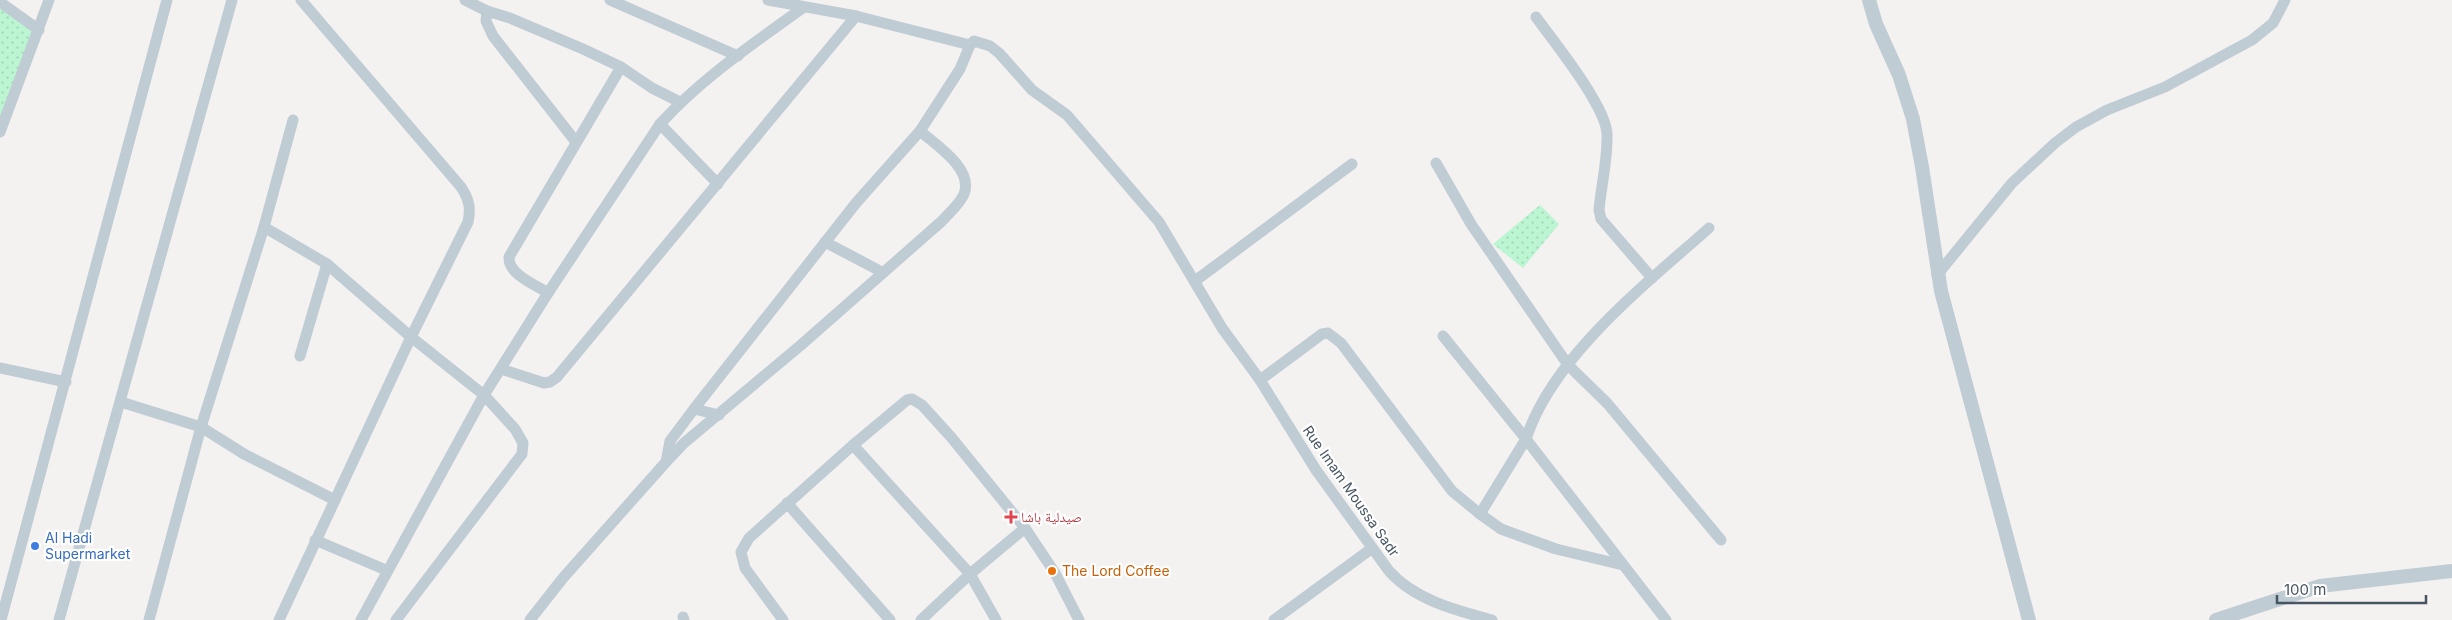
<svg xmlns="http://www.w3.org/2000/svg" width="2452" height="620" font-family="Inter,'Noto Naskh Arabic',sans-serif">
<defs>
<pattern id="grass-dots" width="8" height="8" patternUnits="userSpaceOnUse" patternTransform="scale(1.25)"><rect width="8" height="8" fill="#bbf5d1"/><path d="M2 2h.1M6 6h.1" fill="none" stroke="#a2d4b6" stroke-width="1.8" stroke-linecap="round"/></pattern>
</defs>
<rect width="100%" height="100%" fill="#f4f1f1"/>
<g fill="url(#grass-dots)">
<path d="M0,6L39,30L0,135Z"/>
<path d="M1540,205L1559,224L1523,268L1493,244Z"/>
</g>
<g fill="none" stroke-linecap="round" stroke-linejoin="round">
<g stroke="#c0ccd4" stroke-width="11">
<path d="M465,0L487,11L510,18L583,49L621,67L652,88L680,102"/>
<path d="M610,0L738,56"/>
<path d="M768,0L856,16L970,45"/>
<path d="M0,2L39,30"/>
<path d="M487,11L486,21L493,36L576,142"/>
<path d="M1536,17C1554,42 1606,106 1607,134C1608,159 1601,186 1599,210L1601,219L1652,278"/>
<path d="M660,124L718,184"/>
<path d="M0,132L49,0"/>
<path d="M1436,163L1471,224L1568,365L1607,403L1721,540"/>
<path d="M264,227L327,264L411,337L484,395L515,429L523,443L522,454L396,620"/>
<path d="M825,242L882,272"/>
<path d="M1937,275L2012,183L2055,143L2076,127L2107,110L2165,87L2252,40L2273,23L2285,0"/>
<path d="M1195,281L1352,164"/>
<path d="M548,293C534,284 508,274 509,257L621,67"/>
<path d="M1443,336L1526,439L1480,514"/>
<path d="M300,356L327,264"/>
<path d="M0,368L66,382"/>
<path d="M501,369L544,383L550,382L557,377L856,16"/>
<path d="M1260,380L1322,334L1328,333L1341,343L1452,491L1480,514L1501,529L1556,549L1623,565"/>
<path d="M121,402L201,427L244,454L335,500"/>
<path d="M694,409L719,415"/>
<path d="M853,445L970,574L996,620"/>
<path d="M666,462L684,443L801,345L942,221C949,213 960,204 964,194C974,169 936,145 920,131"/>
<path d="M787,503L890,620"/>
<path d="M315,540L386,570"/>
<path d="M683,617L684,620"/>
<path d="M1,620L167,0"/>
<path d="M59,620L232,0"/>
<path d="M149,620L201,427L264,227L293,120"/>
<path d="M279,620L411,337L468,222C471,208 469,199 461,187L301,0"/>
<path d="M361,620L484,395L548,293L660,124C702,78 754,43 804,7"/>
<path d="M530,620L563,578L666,462L670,441L694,409L856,203L920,131L960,69L970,45L974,41L990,46L999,53L1032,90L1067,115L1159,222L1222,328L1260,380L1316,470L1389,571C1415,600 1455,610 1492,620"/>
<path d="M783,620L745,568L741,552L749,538L853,445L907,400L912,399L922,405L951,437L1025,528L1055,573L1079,620"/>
<path d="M921,620L970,574L1025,528"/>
<path d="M1274,620L1371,549"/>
<path d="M1666,620L1526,439C1552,357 1646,284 1709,228"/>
</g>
<g stroke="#c0ccd4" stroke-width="14">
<path d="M1869,0L1876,24L1899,75L1913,119L1922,167L1941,291L2029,620"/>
<path d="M2216,620L2320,586L2452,571"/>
</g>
</g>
<path fill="#e0444e" stroke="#fff" stroke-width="2" d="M1008.5 509.5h5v5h5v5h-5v5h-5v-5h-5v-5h5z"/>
<circle fill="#3f7fe0" stroke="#fff" stroke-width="2" cx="35" cy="546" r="5"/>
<circle fill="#e8710a" stroke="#fff" stroke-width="2" cx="1052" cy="571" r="5"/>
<g text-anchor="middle" stroke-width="4.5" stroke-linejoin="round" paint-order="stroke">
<g font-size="14" fill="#465561" stroke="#fff">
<text transform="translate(1351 491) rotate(55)" y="5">Rue Imam Moussa Sadr</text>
</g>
<g font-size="14" fill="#be3a42" stroke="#fff" text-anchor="start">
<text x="1021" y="522">صيدلية باشا</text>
</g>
<g font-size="14" fill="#366cbe" stroke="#fff" text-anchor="start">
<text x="45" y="543">Al Hadi<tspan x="45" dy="16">Supermarket</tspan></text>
</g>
<g font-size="14" fill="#c56008" stroke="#fff" text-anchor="start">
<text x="1062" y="576">The Lord Coffee</text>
</g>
</g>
<path d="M2277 595v8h149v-8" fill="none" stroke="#465561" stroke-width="2.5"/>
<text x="2284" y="595" font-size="15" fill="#465561" stroke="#ffffff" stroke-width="4" paint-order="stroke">100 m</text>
</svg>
